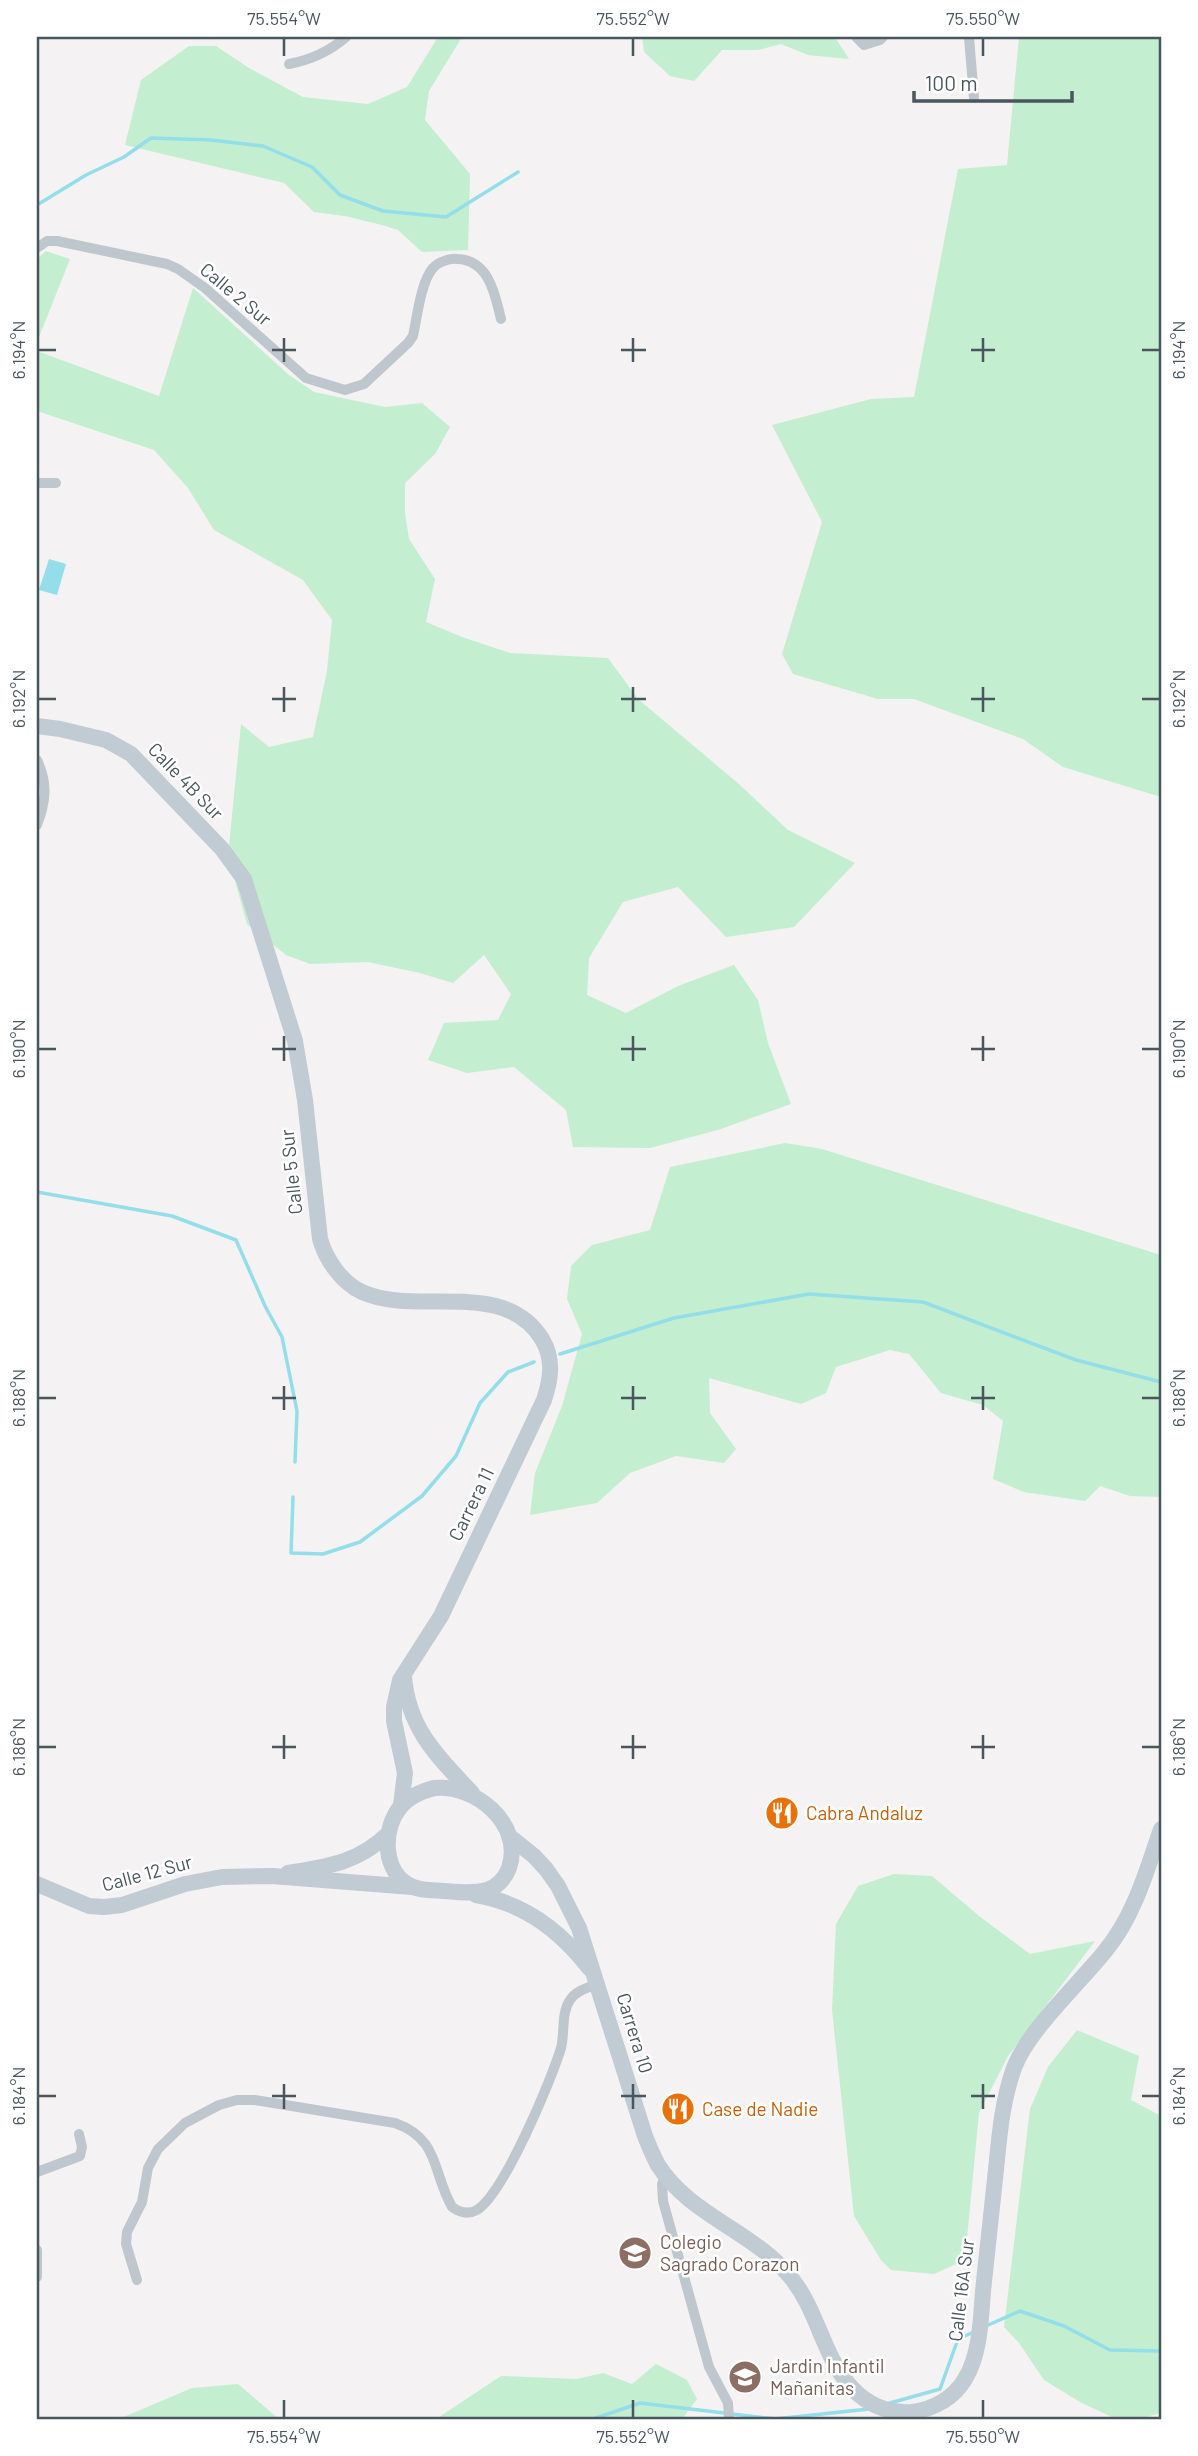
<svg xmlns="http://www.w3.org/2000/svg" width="1198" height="2456" font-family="Barlow,sans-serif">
<rect width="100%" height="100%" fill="#f4f2f2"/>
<g fill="#c3eed0">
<path d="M438,37H462L429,91L425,120L470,174L468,250L422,252L398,230L382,225L345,216L314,212L284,183L125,145L141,80L189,46H216L249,68L303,97L368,104L407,87Z"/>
<path d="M642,37H835L849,59L808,55L781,44L758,50H722L694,81L670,76L644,52Z"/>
<path d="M1019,37H1161V797L1063,767L1023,739L914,699H878L793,674L782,654L822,522L772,425L871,399L914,397L958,169L1007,165Z"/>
<path d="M46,251L70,259L37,342V259Z"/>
<path d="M193,288L289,375L314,392L385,407L422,403L450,427L435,454L405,483V513L409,539L435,579L426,622L462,637L510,653L608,658L638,699L740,785L788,830L855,863L794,927L726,937L678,887L623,902L589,958L587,995L626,1013L678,986L734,965L758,1000L768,1043L791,1104L718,1130L650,1148L573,1147L566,1110L514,1067L467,1073L428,1060L444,1023L498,1020L511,994L484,955L453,983L420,973L368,962L310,964L286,955L247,924L228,856L241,724L269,747L313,737L327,671L332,620L303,580L214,530L188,488L154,450L37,411V351L159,396Z"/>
<path d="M785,1143L822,1149L1161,1255V1497L1130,1496L1100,1486L1085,1501L1024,1492L993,1479L1003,1421L983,1405L941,1393L909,1354L890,1350L836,1367L826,1393L801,1404L709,1378L710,1413L736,1449L724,1463L676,1456L630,1473L597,1503L530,1515L535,1473L562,1406L582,1334L567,1299L571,1266L592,1245L650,1230L670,1167Z"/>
<path d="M894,1874L932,1876L979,1916L1030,1954L1095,1941L1008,2056L979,2113L967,2238L956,2264L934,2274L891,2270L881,2260L854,2216L832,2010L836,1924L858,1886Z"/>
<path d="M1077,2030L1139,2056L1131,2100L1161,2116V2413L1138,2419H1116L1080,2402L1044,2380L1019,2343L1004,2327L1030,2109L1048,2067Z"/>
<path d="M656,2364L687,2380L697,2399L682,2419H436L501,2376L577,2379L603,2373L632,2384Z"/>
<path d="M238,2384L279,2419H119L192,2388Z"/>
</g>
<path fill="#93dee9" d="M49,559L66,564L57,595L39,590Z"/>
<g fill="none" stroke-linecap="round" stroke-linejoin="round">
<g stroke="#93dee9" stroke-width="3.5">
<path d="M37,205L86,175L124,157L151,138L211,140L263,146L312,167L340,195L383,211L446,217L518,172"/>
<path d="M37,1192L172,1216L236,1240L265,1306L282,1337L297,1411L295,1462"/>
<path d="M560,1354L674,1318L809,1294L923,1302L1076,1360L1161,1382"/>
<path d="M293,1497L291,1553L323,1554L360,1542L422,1496L456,1456L480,1403L508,1372L534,1362"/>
<path d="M986,2326L1020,2311L1064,2326L1110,2350L1161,2351"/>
<path d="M890,2403L940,2389L958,2339L976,2331"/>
<path d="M593,2419L640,2403L775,2419L869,2409"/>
</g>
<g stroke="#bec7cd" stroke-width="10">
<path d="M856,37L864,45L880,40L883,37"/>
<path d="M969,37L974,98"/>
<path d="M289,64C310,60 330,51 346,37"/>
<path d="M37,248L47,241H57L167,264L178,269L205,288L306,378L345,390L364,384L408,343L413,336C417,318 421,281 433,268C438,262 450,258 457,259C489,260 495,294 501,319"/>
<path d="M37,483H56"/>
<path d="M37,760C48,783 46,802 37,825"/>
<path d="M37,2172L80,2156L82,2147L79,2134"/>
<path d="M666,2175L662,2184L663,2201L709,2367L728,2403L729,2419"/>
<path d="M37,2250V2277"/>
<path d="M137,2280L126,2244L127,2232L142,2202L148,2168L158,2149L185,2123L219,2105L237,2100H255L395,2123C440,2139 432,2172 452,2207C459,2212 468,2215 477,2210C504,2193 551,2081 561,2048C565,2033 561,2013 570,2000C576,1991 587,1988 597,1984"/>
</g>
<g stroke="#c0cbd4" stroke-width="16">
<path d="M37,726L60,729L106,740L131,754L222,849L244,879L295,1041L305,1100L320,1239C326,1260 342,1283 362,1292C417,1317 504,1277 542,1339C554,1359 551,1379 544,1400L441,1616L400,1680L394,1707V1721L405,1773L401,1805"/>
<path d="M404,1676C408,1729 438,1757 472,1793"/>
<path d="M434,1788C475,1784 524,1824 509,1868C505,1879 498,1886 487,1890C473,1894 459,1892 445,1891C435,1890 423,1891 413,1887C382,1874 381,1828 402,1805C410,1796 423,1791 434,1788Z"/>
<path d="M509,1836L534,1856L546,1869L558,1886L579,1928L645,2136C649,2146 653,2156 658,2165C690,2216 756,2232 792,2279C820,2314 824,2364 858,2394C873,2407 893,2414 912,2412C934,2409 954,2398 965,2379C980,2355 981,2319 983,2291C987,2253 991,2216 995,2179C999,2142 1001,2104 1014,2068C1028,2030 1080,1983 1106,1950C1134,1916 1147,1870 1161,1829"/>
<path d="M288,1873C329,1866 357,1863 388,1834"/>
<path d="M37,1884L89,1906L104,1907L122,1905L185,1884L222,1877L272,1876L412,1887"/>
<path d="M476,1895C524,1903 560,1930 589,1968"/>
</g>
</g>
<path fill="none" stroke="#4a565e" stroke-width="2.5" d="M284,38V56M633,38V56M983,38V56M284,338V362M633,338V362M983,338V362M38,350H56M272,350H296M621,350H646M971,350H995M1142,350H1160M284,687V712M633,687V712M983,687V712M38,699H56M272,699H296M621,699H646M971,699H995M1142,699H1160M284,1036V1061M633,1036V1061M983,1036V1061M38,1049H56M272,1049H296M621,1049H646M971,1049H995M1142,1049H1160M284,1386V1410M633,1386V1410M983,1386V1410M38,1398H56M272,1398H296M621,1398H646M971,1398H995M1142,1398H1160M284,1735V1759M633,1735V1759M983,1735V1759M38,1747H56M272,1747H296M621,1747H646M971,1747H995M1142,1747H1160M284,2084V2109M633,2084V2109M983,2084V2109M38,2096H56M272,2096H296M621,2096H646M971,2096H995M1142,2096H1160M284,2400V2418M633,2400V2418M983,2400V2418"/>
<defs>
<symbol id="restaurant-disc" viewBox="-11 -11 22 22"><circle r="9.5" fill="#e8710a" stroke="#fff"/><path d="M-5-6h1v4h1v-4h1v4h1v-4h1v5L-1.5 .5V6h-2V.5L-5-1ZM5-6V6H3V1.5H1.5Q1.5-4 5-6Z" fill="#fff"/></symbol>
<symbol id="school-disc" viewBox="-11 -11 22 22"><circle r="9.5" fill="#8d6e63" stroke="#fff"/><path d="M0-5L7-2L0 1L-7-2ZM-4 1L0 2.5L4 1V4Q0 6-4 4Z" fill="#fff"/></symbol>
</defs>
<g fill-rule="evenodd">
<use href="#restaurant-disc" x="763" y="1794" width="38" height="38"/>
<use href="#restaurant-disc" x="659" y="2090" width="38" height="38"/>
<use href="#school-disc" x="616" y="2234" width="38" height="38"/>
<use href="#school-disc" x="726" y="2358" width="38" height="38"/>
</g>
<g text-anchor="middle" stroke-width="5" stroke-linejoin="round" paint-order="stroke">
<g font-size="19" fill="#4a565e" stroke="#fff">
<text transform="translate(236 294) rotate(40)" y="7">Calle 2 Sur</text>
<text transform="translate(186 781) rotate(46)" y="7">Calle 4B Sur</text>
<text transform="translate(291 1172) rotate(-96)" y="7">Calle 5 Sur</text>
<text transform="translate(471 1504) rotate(-64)" y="7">Carrera 11</text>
<text transform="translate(147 1873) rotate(-15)" y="7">Calle 12 Sur</text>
<text transform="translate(635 2033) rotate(73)" y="7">Carrera 10</text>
<text transform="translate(961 2290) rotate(-83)" y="7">Calle 16A Sur</text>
</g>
<g font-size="19" fill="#c56008" stroke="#fff" text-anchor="start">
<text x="806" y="1820">Cabra Andaluz</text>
<text x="702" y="2116">Case de Nadie</text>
</g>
<g font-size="19" fill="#785e54" stroke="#fff" text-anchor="start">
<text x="660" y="2249">Colegio<tspan x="660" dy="22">Sagrado Corazon</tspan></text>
<text x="770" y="2373">Jardin Infantil<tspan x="770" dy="22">Mañanitas</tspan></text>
</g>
</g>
<rect width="1198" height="2456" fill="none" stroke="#ffffff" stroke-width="77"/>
<path d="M914 91v10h158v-10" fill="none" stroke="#4a565e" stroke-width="3.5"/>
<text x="925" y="91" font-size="21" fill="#4a565e" stroke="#ffffff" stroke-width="5" paint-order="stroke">100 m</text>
<rect x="38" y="38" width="1122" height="2380" fill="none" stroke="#4a565e" stroke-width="2.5"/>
<g font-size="18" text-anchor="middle" fill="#4a565e">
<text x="284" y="25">75.554°W</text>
<text x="633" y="25">75.552°W</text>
<text x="983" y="25">75.550°W</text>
<text transform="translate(19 350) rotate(-90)" y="6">6.194°N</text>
<text transform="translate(1179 350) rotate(-90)" y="6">6.194°N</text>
<text transform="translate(19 699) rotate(-90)" y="6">6.192°N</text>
<text transform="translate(1179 699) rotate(-90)" y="6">6.192°N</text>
<text transform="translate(19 1049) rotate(-90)" y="6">6.190°N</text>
<text transform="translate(1179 1049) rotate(-90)" y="6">6.190°N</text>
<text transform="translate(19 1398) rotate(-90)" y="6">6.188°N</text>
<text transform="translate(1179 1398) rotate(-90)" y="6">6.188°N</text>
<text transform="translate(19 1747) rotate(-90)" y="6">6.186°N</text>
<text transform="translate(1179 1747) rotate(-90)" y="6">6.186°N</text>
<text transform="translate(19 2096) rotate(-90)" y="6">6.184°N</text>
<text transform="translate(1179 2096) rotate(-90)" y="6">6.184°N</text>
<text x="284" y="2443">75.554°W</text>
<text x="633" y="2443">75.552°W</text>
<text x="983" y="2443">75.550°W</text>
</g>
</svg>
